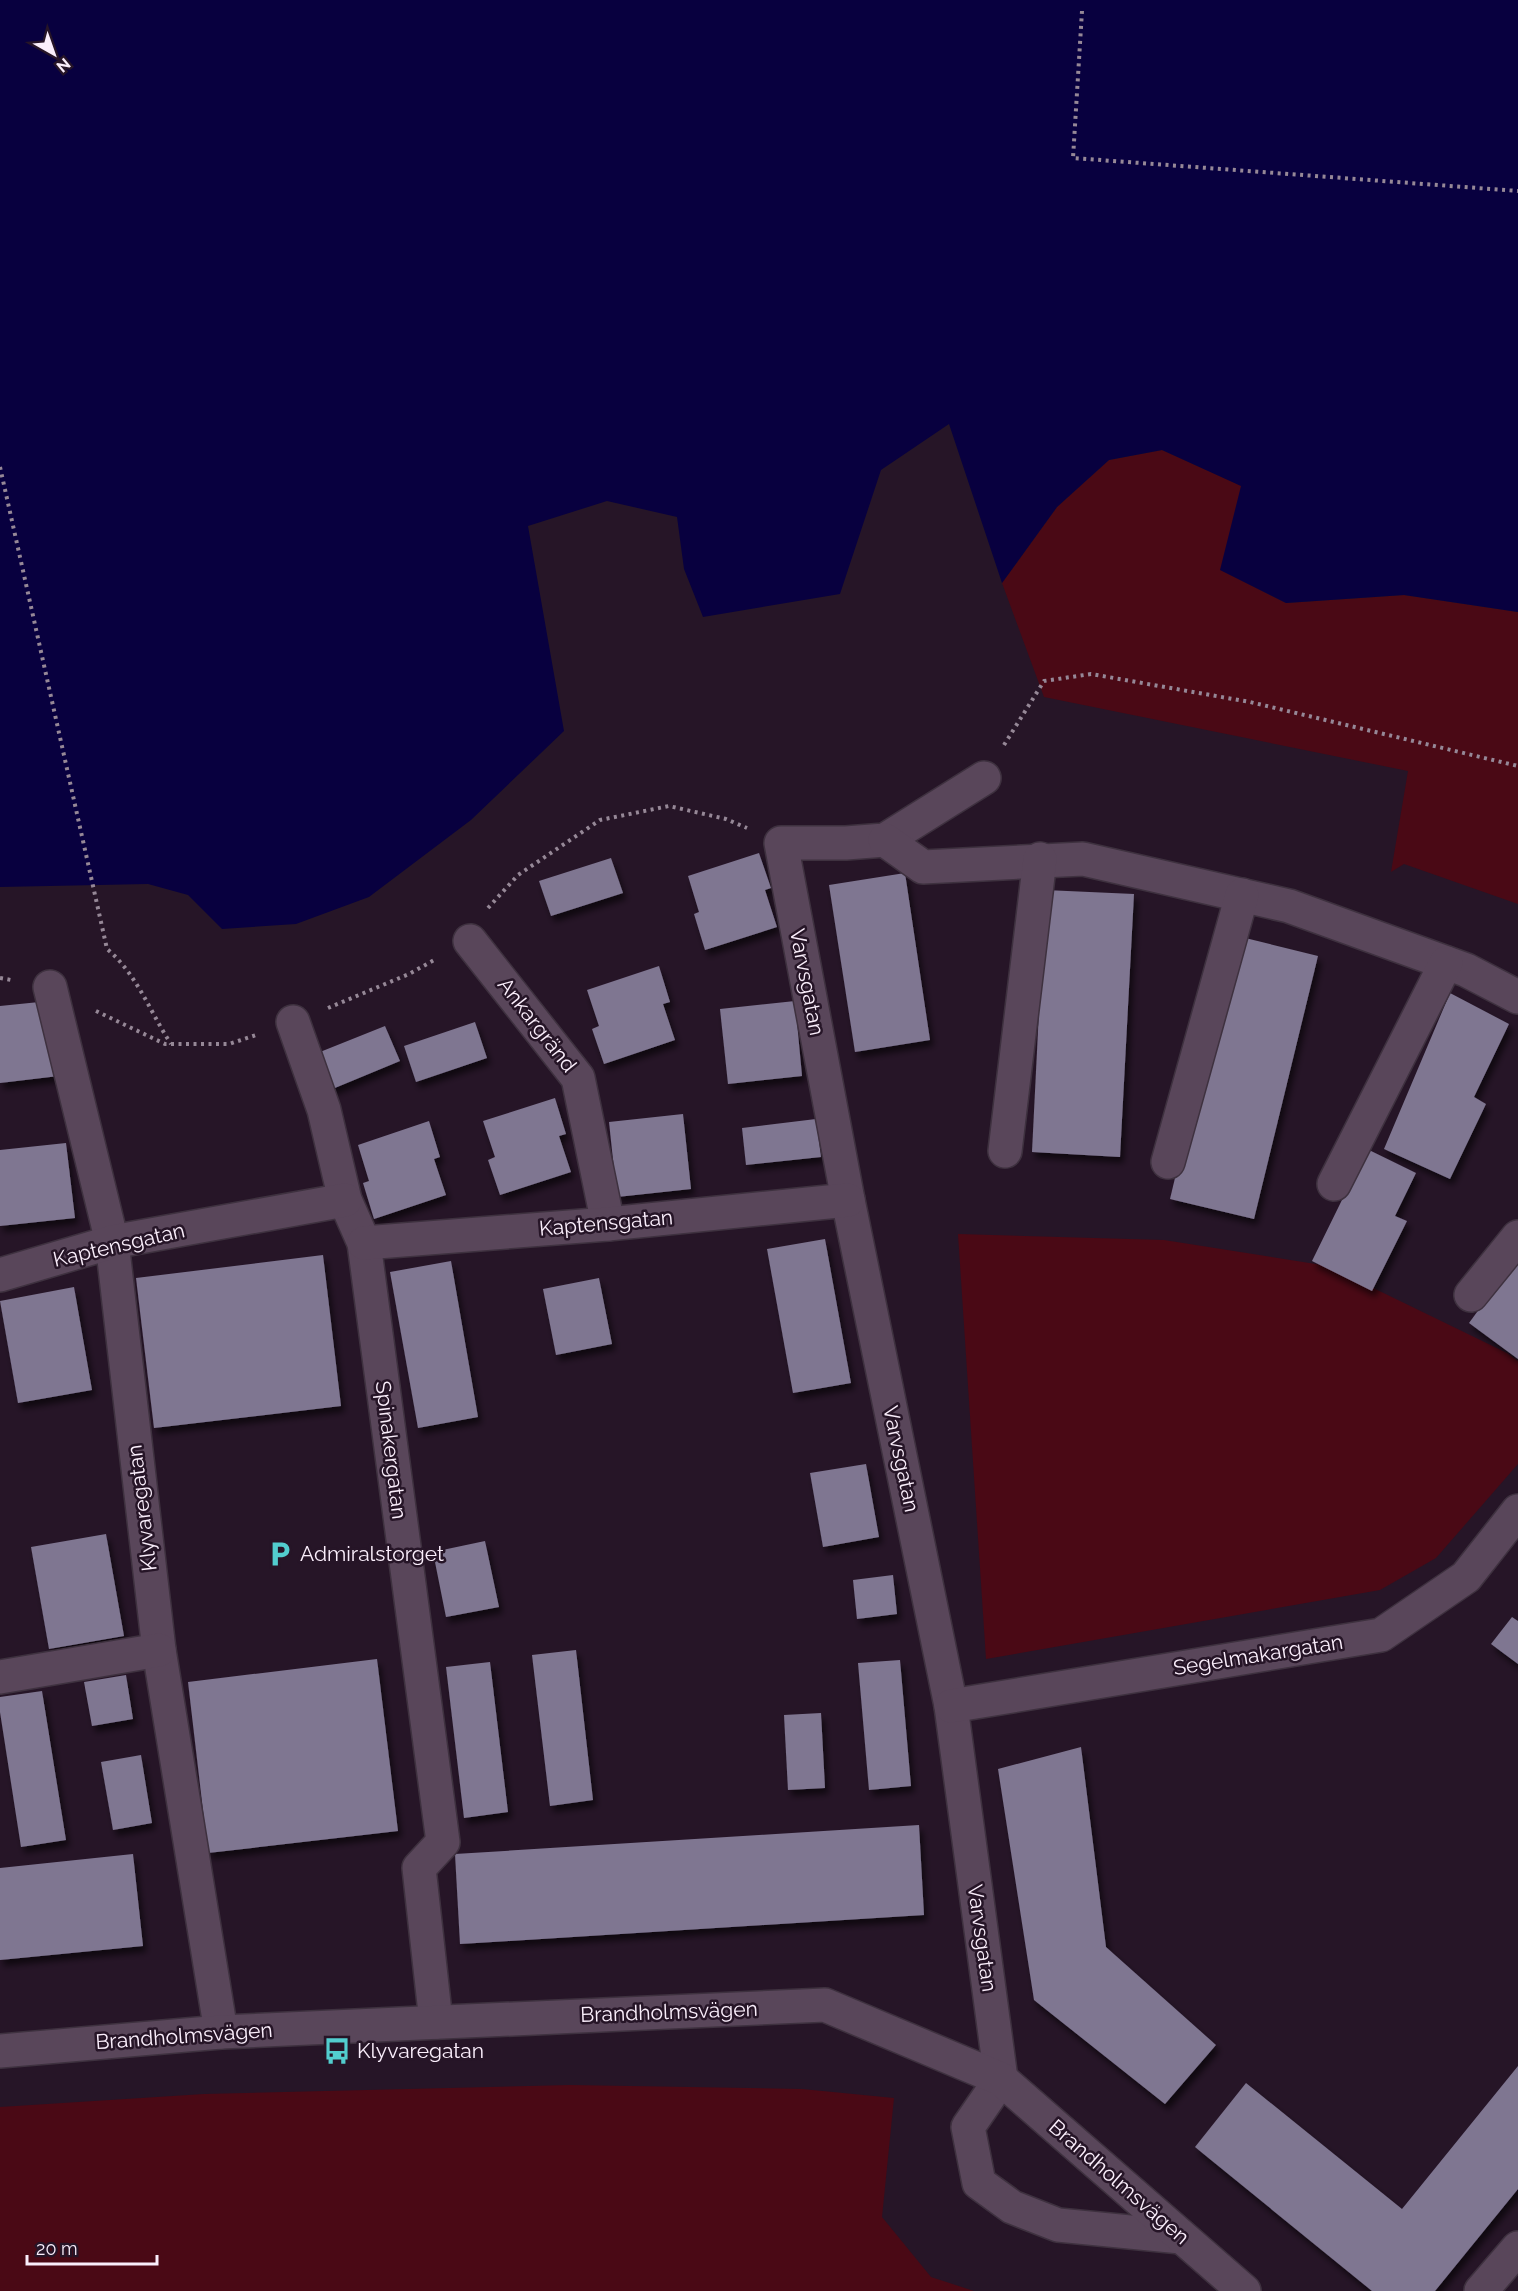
<svg xmlns="http://www.w3.org/2000/svg" width="1518" height="2291" font-family="Raleway,sans-serif">
<defs>
<filter id="shadow"><feDropShadow dx="3.5" dy="6" stdDeviation="3" flood-color="#0009"/></filter>
</defs>
<rect width="100%" height="100%" fill="#261527"/>
<g fill="#4a0915">
<path d="M1162,450L1242,486L1221,570L1286,603L1404,595L1518,612V904L1404,864L1391,872L1408,771L1044,697L1002,583L1057,507L1109,460Z"/>
<path d="M958,1234L1164,1240L1328,1266L1507,1353L1518,1361V1464L1436,1558L1380,1590L986,1659Z"/>
<path d="M570,2085L802,2089L894,2098L882,2217L931,2277L974,2291H0V2107L204,2094Z"/>
</g>
<path fill="#08003f" d="M0,0H1518V612L1404,595L1286,603L1220,570L1241,486L1162,450L1109,460L1057,507L1002,583L949,424L881,470L840,594L703,617L684,569L677,517L607,501L528,526L564,731L471,820L369,897L296,924L222,929L188,895L148,884L0,887Z"/>
<g fill="#7f7691" filter="url(#shadow)">
<path d="M759,853L771,888L765,890L777,927L705,950L694,914L699,912L688,876Z"/>
<path d="M611,858L623,893L551,916L539,881Z"/>
<path d="M905,873L930,1040L855,1052L829,885Z"/>
<path d="M1045,890L1134,894L1120,1157L1032,1152Z"/>
<path d="M1233,935L1318,956L1254,1219L1170,1199Z"/>
<path d="M659,966L670,1002L663,1004L675,1040L604,1064L592,1029L599,1026L587,990Z"/>
<path d="M1450,993L1509,1024L1474,1097L1486,1104L1450,1179L1384,1149Z"/>
<path d="M59,1000L67,1075L0,1083V1006Z"/>
<path d="M795,1001L802,1076L728,1084L720,1009Z"/>
<path d="M475,1022L487,1058L416,1082L404,1046Z"/>
<path d="M385,1026L400,1061L330,1090L315,1054Z"/>
<path d="M555,1098L566,1134L559,1136L571,1172L500,1195L488,1160L495,1157L483,1121Z"/>
<path d="M683,1114L691,1189L617,1197L609,1122Z"/>
<path d="M816,1119L821,1157L746,1165L742,1128Z"/>
<path d="M429,1121L440,1157L434,1159L446,1195L374,1219L363,1183L369,1181L358,1145Z"/>
<path d="M66,1143L75,1218L0,1226V1150Z"/>
<path d="M1367,1149L1416,1173L1395,1216L1407,1221L1372,1291L1312,1261Z"/>
<path d="M825,1239L851,1383L793,1393L767,1249Z"/>
<path d="M323,1255L341,1406L154,1428L136,1278Z"/>
<path d="M1518,1256V1359L1469,1323Z"/>
<path d="M451,1261L478,1417L418,1428L390,1272Z"/>
<path d="M599,1278L612,1344L556,1355L543,1289Z"/>
<path d="M74,1287L92,1390L18,1403L0,1301Z"/>
<path d="M866,1464L879,1537L823,1547L810,1473Z"/>
<path d="M106,1534L124,1636L49,1649L31,1547Z"/>
<path d="M485,1541L499,1607L446,1617L433,1552Z"/>
<path d="M893,1575L897,1614L857,1619L853,1580Z"/>
<path d="M1512,1617L1518,1621V1664L1491,1644Z"/>
<path d="M576,1650L593,1800L550,1806L532,1655Z"/>
<path d="M377,1659L398,1831L208,1853L188,1682Z"/>
<path d="M900,1660L911,1786L869,1790L858,1663Z"/>
<path d="M490,1662L508,1812L464,1818L446,1667Z"/>
<path d="M126,1675L133,1719L92,1726L84,1682Z"/>
<path d="M42,1691L66,1840L21,1847L0,1712V1697Z"/>
<path d="M821,1713L825,1788L788,1790L784,1715Z"/>
<path d="M1081,1747L1106,1947L1216,2045L1165,2104L1034,2000L998,1769Z"/>
<path d="M141,1755L152,1823L113,1830L101,1762Z"/>
<path d="M919,1825L924,1915L460,1944L455,1854Z"/>
<path d="M133,1854L143,1946L0,1960V1868Z"/>
<path d="M1518,2066V2189L1435,2291H1372L1195,2147L1246,2083L1402,2209Z"/>
</g>
<g fill="none" stroke-linecap="round" stroke-linejoin="round">
<defs>
<g id="minor">
<path d="M984,778L885,840L846,843H781L848,1200L951,1706L1001,2079L968,2127L979,2183L1012,2207L1058,2225L1181,2237"/>
<path d="M885,840L923,867L1083,859L1289,906L1466,970L1518,997"/>
<path d="M470,941L578,1078L608,1224"/>
<path d="M50,987L112,1242L159,1650L221,2032"/>
<path d="M293,1022L324,1110L345,1200L364,1243L443,1842L419,1868L436,2022"/>
<path d="M1005,1151L1040,859"/>
<path d="M1168,1162L1242,895"/>
<path d="M1334,1184L1446,963"/>
<path d="M364,1243L608,1224L848,1200"/>
<path d="M0,1275L112,1242L345,1200"/>
<path d="M1471,1295L1518,1237"/>
<path d="M0,1677L159,1650"/>
<path d="M951,1706L1381,1635L1466,1577L1518,1511"/>
<path d="M0,2051L221,2032L825,2005L1001,2079L1244,2291"/>
<path d="M1481,2291L1518,2248"/>
</g>
</defs>
<use href="#minor" stroke="#3e313f" stroke-width="36"/>
<g stroke="#968897" stroke-width="4" stroke-dasharray="3 4.5" stroke-linecap="butt">
<path d="M1082,11L1073,158L1518,191"/>
<path d="M0,467L107,949C137,974 150,1012 171,1044"/>
<path d="M1004,745L1044,681L1091,674L1250,702L1518,766"/>
<path d="M488,908L518,875L600,820L669,806L726,819L747,828"/>
<path d="M0,978L11,980"/>
<path d="M328,1008L409,974L436,959"/>
<path d="M96,1011L165,1044H229L256,1035"/>
</g>
<use href="#minor" stroke="#59465a" stroke-width="33"/>
</g>
<defs>
<symbol id="parking-bare" viewBox="-9 -9 18 18"><path d="M-3.5-5.5H1a3.5 3.5 0 0 1 0 7H-1V5.5H-3.5ZM-1-3.4V-.6H.8a1.4 1.4 0 0 0 0-2.8Z" fill="#52cdce" stroke="#261527" stroke-width="2.5" paint-order="stroke"/></symbol>
<symbol id="bus-bare" viewBox="-9 -9 18 18"><path d="M-5-6H5V4H4V6H2V4H-2V6H-4V4H-5ZM-3.5-4V0h7V-4ZM-3.5 1.2v1.5H-2V1.2ZM2 1.2v1.5H3.5V1.2Z" fill="#52cdce" stroke="#261527" stroke-width="2.5" paint-order="stroke"/></symbol>
</defs>
<g fill-rule="evenodd">
<use href="#parking-bare" x="261" y="1535" width="38" height="38"/>
<use href="#bus-bare" x="318" y="2032" width="38" height="38"/>
</g>
<g text-anchor="middle" stroke-width="5" stroke-linejoin="round" paint-order="stroke">
<g font-size="21" fill="#faeefb" stroke="#261527">
<text transform="translate(807 982) rotate(79)" y="7">Varvsgatan</text>
<text transform="translate(537 1025) rotate(52)" y="7">Ankargränd</text>
<text transform="translate(606 1223) rotate(-5)" y="7">Kaptensgatan</text>
<text transform="translate(119 1245) rotate(-13)" y="7">Kaptensgatan</text>
<text transform="translate(391 1450) rotate(83)" y="7">Spinakergatan</text>
<text transform="translate(901 1459) rotate(78)" y="7">Varvsgatan</text>
<text transform="translate(142 1508) rotate(-97)" y="7">Klyvaregatan</text>
<text transform="translate(1258 1655) rotate(-9)" y="7">Segelmakargatan</text>
<text transform="translate(982 1938) rotate(82)" y="7">Varvsgatan</text>
<text transform="translate(669 2012) rotate(-2)" y="7">Brandholmsvägen</text>
<text transform="translate(184 2036) rotate(-4)" y="7">Brandholmsvägen</text>
<text transform="translate(1119 2182) rotate(41)" y="7">Brandholmsvägen</text>
</g>
<g font-size="21" fill="#faeefb" stroke="#261527" text-anchor="start">
<text x="300" y="1561">Admiralstorget</text>
<text x="357" y="2058">Klyvaregatan</text>
</g>
</g>
<g transform="translate(54 54) rotate(140)" stroke="#261527" stroke-width="4.5" paint-order="stroke">
<path d="M0-4.5L10 22L0 15L-10 22Z" fill="#faeefb"/>
<text y="-9" font-size="16" font-weight="bold" text-anchor="middle" fill="#faeefb">N</text>
</g>
<path d="M27 2255v9h130v-9" fill="none" stroke="#faeefb" stroke-width="3"/>
<text x="36" y="2255" font-size="18" fill="#faeefb" stroke="#261527" stroke-width="4.5" paint-order="stroke">20 m</text>
</svg>
